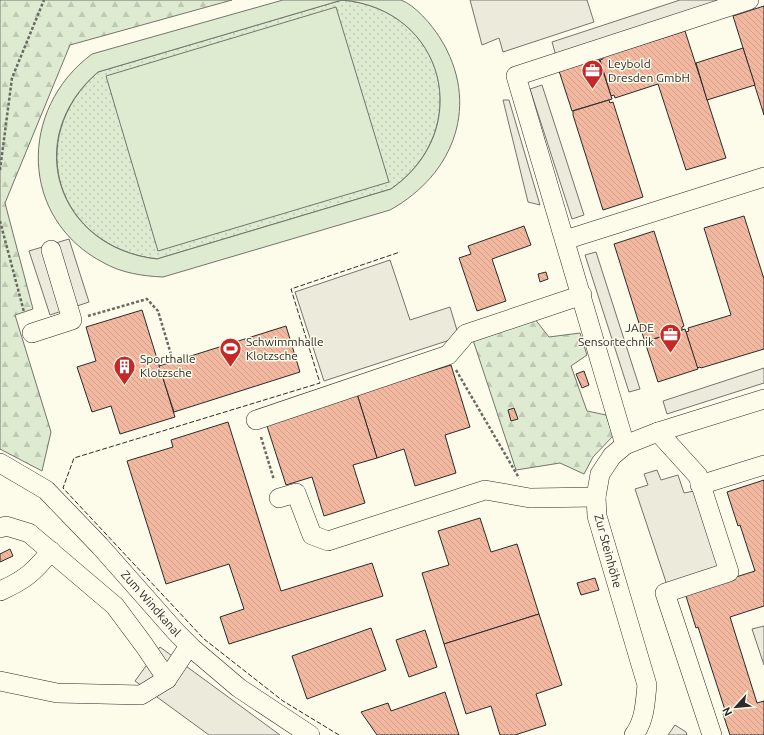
<svg xmlns="http://www.w3.org/2000/svg" width="764" height="735" font-family="Ubuntu,sans-serif">
<defs>
<pattern id="grass-dots" width="8" height="8" patternUnits="userSpaceOnUse"><rect width="8" height="8" fill="#deebd1"/><path d="M2 2h.1M6 6h.1" fill="none" stroke="#bfcab4" stroke-width="1.8" stroke-linecap="round"/></pattern>
<pattern id="forest-firs" width="22" height="20" patternUnits="userSpaceOnUse"><rect width="22" height="20" fill="#deebd1"/><path d="M5 1l3.5 6h-7zM16 11l3.5 6h-7z" fill="#bfcab4"/></pattern>
<pattern id="building-back-hatch" width="6" height="6" patternUnits="userSpaceOnUse"><rect width="6" height="6" fill="#f2b8a0"/><path d="M-1 5l2 2M0 0l6 6M5-1l2 2" fill="none" stroke="#d09e8a"/></pattern>
</defs>
<rect width="100%" height="100%" fill="#fdfbea"/>
<path fill="url(#grass-dots)" stroke="#74746e" d="M342,0C445,9 476,129 391,189L157,259C57,247 22,139 98,72Z"/>
<g fill="url(#forest-firs)" stroke="#74746e">
<path d="M0,0H232L70,45L5,203L33,309L15,315L51,432L42,471L0,449Z"/>
<path d="M534,318L549,337L580,333L587,355L571,366L587,411L606,415L613,436L593,457L584,474L560,463L516,470L473,340Z"/>
</g>
<g fill="#deebd1" stroke="#74746e" fill-rule="evenodd">
<path d="M283,0C312,0 341,0 371,0C379,0 393,0 401,0C415,5 432,25 440,38C481,103 455,174 390,210L163,277C142,276 122,273 104,263C19,219 18,109 92,54ZM342,0C445,9 476,130 391,189L157,259C57,248 21,138 98,72Z"/>
<path d="M336,7L389,182L158,251L106,76Z"/>
</g>
<g fill="#eceadb" stroke="#74746e">
<path d="M470,0H587L594,22L503,52L499,38L482,45Z"/>
<path d="M680,0H729L556,56L552,42Z"/>
<path d="M542,85L584,215L572,219L530,89Z"/>
<path d="M503,100H509L540,205L528,202Z"/>
<path d="M69,239L89,302L50,315L29,251Z"/>
<path d="M596,252L640,389L629,392L585,255Z"/>
<path d="M390,260L410,320L450,307L459,337L324,381L295,292Z"/>
<path d="M764,368V383L667,414L663,401Z"/>
<path d="M657,470L661,480L678,475L684,493L694,491L719,568L667,585L635,489L648,485L644,474Z"/>
<path d="M764,626V665L752,629Z"/>
<path d="M160,647L280,735H209L135,681Z"/>
<path d="M675,725L686,732L687,735H668Z"/>
</g>
<g fill="url(#building-back-hatch)" stroke="#2b2b2b">
<path d="M764,6V115L733,16Z"/>
<path d="M685,31L726,158L686,170L658,84L615,98L614,95L611,96L600,60L603,59V57Z"/>
<path d="M743,48L755,85L707,100L696,63Z"/>
<path d="M599,59L612,99L572,111L559,71Z"/>
<path d="M609,100L610,103L613,102L643,197L603,210L573,115V111Z"/>
<path d="M744,216L764,279V349L701,368L700,367L697,368L686,332L689,331L688,328L731,315L704,228Z"/>
<path d="M524,226L531,245L492,259L506,301L477,311L459,258L471,254L468,246Z"/>
<path d="M654,231L684,326L682,327V330L647,341L646,338L644,339L614,244Z"/>
<path d="M546,272L548,279L540,282L538,274Z"/>
<path d="M142,310L175,417L120,434L111,406L92,412L77,367L96,361L86,327Z"/>
<path d="M286,326L300,372L174,412L159,366Z"/>
<path d="M685,329L698,369L658,382L645,342Z"/>
<path d="M451,365L470,427L445,435L456,473L415,486L404,449L377,458L357,394Z"/>
<path d="M584,371L589,385L582,388L576,374Z"/>
<path d="M357,394L377,458L353,465L365,503L324,516L312,477L286,485L266,423Z"/>
<path d="M514,408L518,419L511,421L508,410Z"/>
<path d="M228,422L281,591L372,563L383,596L229,644L220,617L244,609L229,564L166,584L127,461L173,447L171,440Z"/>
<path d="M764,480V606L730,617L757,703L764,701V735H730L723,714L726,713L698,627L696,628L685,593L755,571L740,525L738,526L727,492Z"/>
<path d="M480,518L491,552L517,544L539,614L444,644L422,573L449,565L438,531Z"/>
<path d="M10,549L13,556L0,562V554Z"/>
<path d="M595,578L599,590L581,595L577,583Z"/>
<path d="M539,614L562,685L536,694L546,725L515,735H500L491,706L466,714L444,644Z"/>
<path d="M371,628L386,670L307,699L292,656Z"/>
<path d="M425,630L437,667L409,677L396,640Z"/>
<path d="M445,692L459,735H377L361,712L388,703L391,711Z"/>
</g>
<g fill="none" stroke-linecap="round" stroke-linejoin="round">
<defs>
<g id="minor">
<path d="M565,240L764,177"/>
<path d="M32,333L72,320L51,250"/>
<path d="M256,420L448,355L466,334L582,295"/>
<path d="M658,432L698,476L729,572L665,593L712,735"/>
<path d="M625,445L516,76L749,0"/>
<path id="s1" d="M0,463L46,490L100,546L176,632L193,649L239,688L310,735"/>
<path d="M700,485L764,465"/>
<path d="M279,498L296,493L312,535L328,541L485,490L530,498L596,497"/>
<path d="M0,528L6,526L29,533L115,606L144,645L167,679"/>
<path d="M0,591C25,580 34,572 51,551"/>
<path d="M0,681L57,693L141,695L167,679L189,646"/>
<path d="M634,735C645,720 645,703 647,685L597,516L596,497L600,474L612,456L625,445L658,432L764,399"/>
</g>
</defs>
<use href="#minor" stroke="#2b2b2b" stroke-width="20"/>
<g stroke="#6a6964" stroke-width="2.5" stroke-dasharray="3 2" stroke-linecap="butt">
<path d="M0,170L12,78L44,0"/>
<path d="M0,221L24,312"/>
<path d="M88,316L147,299L158,311L173,361"/>
<path d="M456,370L519,478"/>
<path d="M261,437L274,480"/>
</g>
<use href="#minor" stroke="#fdfbea" stroke-width="19"/>
<path stroke="#2b2b2b" stroke-width="1" stroke-dasharray="5 2" stroke-linecap="butt" d="M339,735L283,701L204,639L63,488L74,458L320,383L291,289L400,252"/>
</g>
<defs>
<symbol id="office-pin" viewBox="-11 -11 22 30"><path d="M0 17L-7.5 6A9.5 9.5 0 1 1 7.5 6Z" fill="#c62828" stroke="#fdfbea"/><path d="M-6-3h4V-5.5h4V-3h4V5H-6ZM-1-4.5V-3h2v-1.5ZM-6 0V1H6V0Z" fill="#fff"/></symbol>
<symbol id="stadium-pin" viewBox="-11 -11 22 30"><path d="M0 17L-7.5 6A9.5 9.5 0 1 1 7.5 6Z" fill="#c62828" stroke="#fdfbea"/><path d="M0-5a6.5 5 0 1 0 0 10a6.5 5 0 1 0 0-10ZM-3.5-1.8h7v3.6h-7Z" fill="#fff"/></symbol>
<symbol id="building-pin" viewBox="-11 -11 22 30"><path d="M0 17L-7.5 6A9.5 9.5 0 1 1 7.5 6Z" fill="#c62828" stroke="#fdfbea"/><path d="M-4-6H4V6H1V3H-1V6H-4ZM-2.5-4.3h1.7v1.8h-1.7ZM.8-4.3h1.7v1.8H.8ZM-2.5-1h1.7V.8h-1.7ZM.8-1h1.7V.8H.8Z" fill="#fff"/></symbol>
</defs>
<g fill-rule="evenodd">
<use href="#office-pin" x="580" y="58" width="25" height="34"/>
<use href="#office-pin" x="658" y="322" width="25" height="34"/>
<use href="#stadium-pin" x="218" y="336" width="25" height="34"/>
<use href="#building-pin" x="112" y="354" width="25" height="34"/>
</g>
<g text-anchor="middle" stroke-width="3" stroke-linejoin="round" paint-order="stroke">
<g font-size="12" fill="#2b2b2b" stroke="#fdfbea" text-anchor="start">
<text x="608" y="68">Leybold<tspan x="608" dy="14">Dresden GmbH</tspan></text>
<text x="654" y="332" text-anchor="end">JADE<tspan x="654" dy="14">Sensortechnik</tspan></text>
<text x="246" y="346">Schwimmhalle<tspan x="246" dy="14">Klotzsche</tspan></text>
<text x="140" y="363">Sporthalle<tspan x="140" dy="14">Klotzsche</tspan></text>
</g>
<g font-size="12" fill="#2b2b2b" stroke="#fdfbea">
<text transform="translate(608 551) rotate(75)" y="4">Zur Steinhöhe</text>
<text dy="4" stroke="none"><textPath href="#s1" startOffset="208">Zum Windkanal</textPath></text>
</g>
</g>
<g transform="translate(736 707) rotate(243)" stroke="#fdfbea" stroke-width="3" paint-order="stroke">
<path d="M0-3L7 15L0 10L-7 15Z" fill="#2b2b2b"/>
<text y="-6" font-size="11" font-weight="bold" text-anchor="middle" fill="#2b2b2b">N</text>
</g>
</svg>
